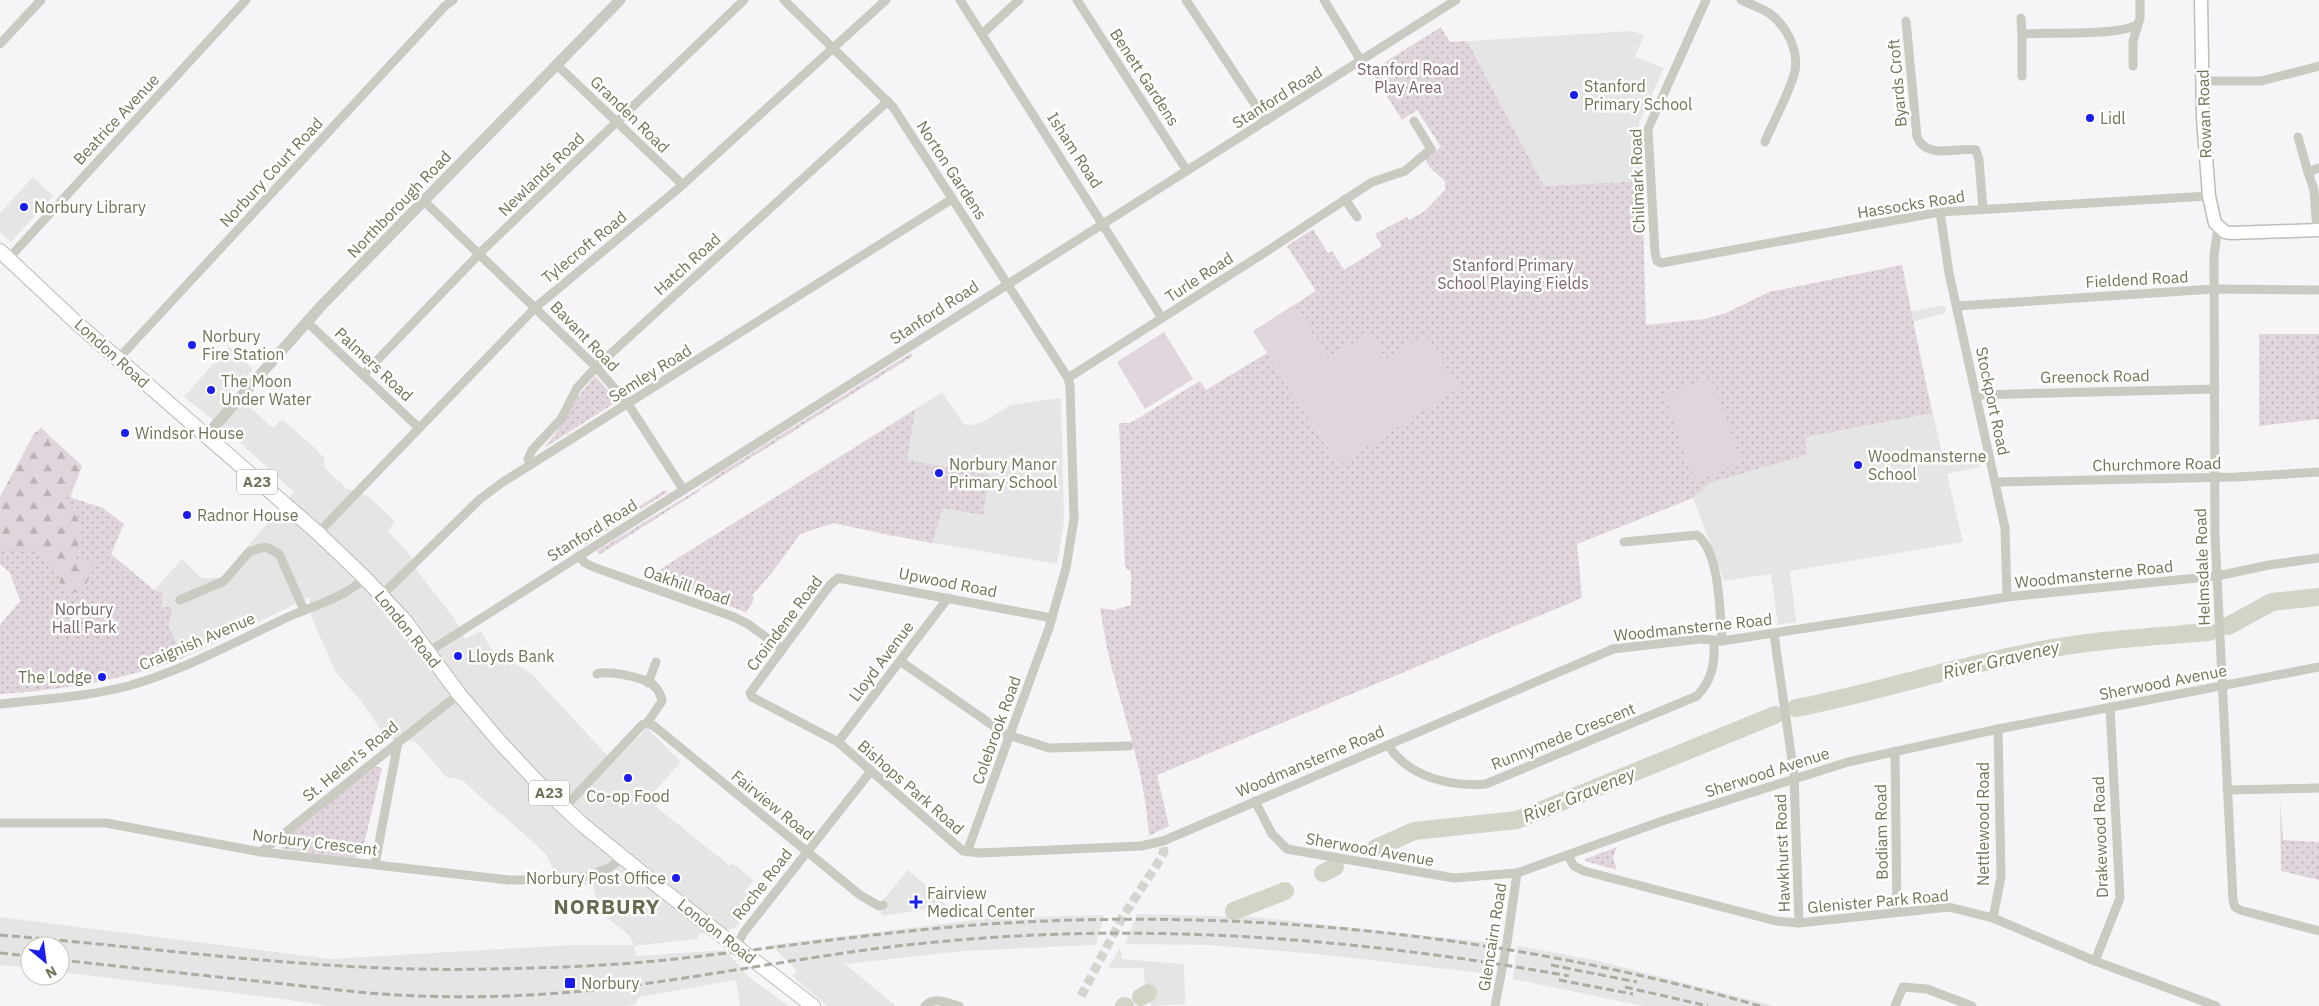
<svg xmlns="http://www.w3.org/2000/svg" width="2319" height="1006" font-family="'IBM Plex Sans',sans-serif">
<defs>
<pattern id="green-dots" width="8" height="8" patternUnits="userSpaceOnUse" patternTransform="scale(1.25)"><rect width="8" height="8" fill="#e0d5dc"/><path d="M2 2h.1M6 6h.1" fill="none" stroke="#bab1b5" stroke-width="1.8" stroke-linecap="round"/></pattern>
<pattern id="forest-firs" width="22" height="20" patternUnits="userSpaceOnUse" patternTransform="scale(1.25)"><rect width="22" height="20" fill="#e0d5dc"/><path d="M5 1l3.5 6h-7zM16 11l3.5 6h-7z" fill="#bab1b5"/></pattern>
</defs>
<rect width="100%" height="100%" fill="#f7f4f7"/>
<g fill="#e6e5e5">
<path d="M1634,31L1644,36L1635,57L1664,68L1639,123L1642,181L1544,186L1467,41Z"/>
<path d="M33,177L53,196L11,242L0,232V213Z"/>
<path d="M1945,305L1946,313L1912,322L1945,466L1979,459L1980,467L1947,474L1963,542L1790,571L1796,622L1778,625L1771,574L1724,581L1693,498L1710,483L1807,455L1805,437L1866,424L1908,312Z"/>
<path d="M229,346L253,369L233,392L273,428L282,419L314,447L325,459L324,467L346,488L368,496L394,520V523L388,531L410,555L418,572L454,618L465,639L481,631L492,650L532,674L613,762L647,728L681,762L653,793L661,800L655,806L730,866L732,863L754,880L744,892L756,901L735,928L700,934L697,939L634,946L636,956L725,950L750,978L789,1006H740L736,980L639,997L635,1005L621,1006H327L283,999L60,972V946H30V968L0,965V917L330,959L571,945H634L630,936L598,911L593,884L561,888L547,855L502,814L501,815L462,780L446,777L416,742L386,738L362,702L336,673L311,616L310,597L184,658L168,625L172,615L171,608L162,607L154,590L182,559L201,578H221L294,492L226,430L184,397Z"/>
<path d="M942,392L959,417L964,424L970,425L981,423L1011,405L1061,398L1064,521L1057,564L886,535L833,523L800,534L771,574L752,595L754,598L752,605L746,612L648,577Z"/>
<path d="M908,870L929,888L947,906L883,916L880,912L883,909L882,901Z"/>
<path d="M1137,914L1254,917L1495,943L1491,974L1316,954L1210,945L1125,944Z"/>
<path d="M1104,915L1096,945L963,951L845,964L896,1006H827L792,976L797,971L771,945L991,918Z"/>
<path d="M1517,946L1595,960L1775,1006H1643L1513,979Z"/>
<path d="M1120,947L1122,959L1184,964L1185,1004L1151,1006L1143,975L1145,968H1108Z"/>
</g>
<g fill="url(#green-dots)">
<path d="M1441,27L1450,42L1467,41L1544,186L1642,181L1646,325L1705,319L1726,313L1769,292L1902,265L1932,413L1806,437L1807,455L1710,483L1693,498L1577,544L1582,598L1157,775L1169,826L1149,836C1145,773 1124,717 1109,657C1105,641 1103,624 1100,608L1114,610L1131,605V572L1125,567L1119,423H1130L1200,381L1206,390L1267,353L1339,465L1386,359L1369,333L1328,359L1294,305L1316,291L1287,246L1313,229L1328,253L1332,251L1344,270L1382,246L1375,234L1407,217L1409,220L1425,211L1445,190V181L1429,167L1425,158L1441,147L1417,110L1402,120L1371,71Z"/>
<path d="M2259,334H2319V419L2259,426Z"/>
<path d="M911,353L913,356L703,488L702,486L717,475Z"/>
<path d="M595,376L618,401L544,448L555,434L576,399Z"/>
<path d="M915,410L907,460L990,475L983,515L943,508L932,543L833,523L800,534L771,574L752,595L754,598L746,612L648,577Z"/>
<path d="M41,428L82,466L70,497L103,508L124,524L111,554L154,590L162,592V607H171L172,615L168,625L184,658C124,680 63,690 0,694V625L20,601L10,573L0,564V497L34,434Z"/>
<path d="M700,488L701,490L599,555L597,551Z"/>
<path d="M665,490L668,492L575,551L573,548Z"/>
<path d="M373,766L382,768L362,853L354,858L282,849L280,843Z"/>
<path d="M2280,799L2283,840L2319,842V880L2281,871Z"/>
<path d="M1617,847L1613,858L1617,870L1585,861V859Z"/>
</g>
<path fill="url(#forest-firs)" d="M41,428L82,466L70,497L65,498L82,527L75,560L97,563L81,594L59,587L61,576C40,556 31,545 0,549V497L34,434Z"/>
<g fill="#e0d5dc">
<path d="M1294,305L1328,359L1369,333L1386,359L1425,334L1459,388L1339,465L1253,331Z"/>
<path d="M1164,332L1193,379L1145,409L1117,362Z"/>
<path d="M1711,378L1742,462L1695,480L1664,396Z"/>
</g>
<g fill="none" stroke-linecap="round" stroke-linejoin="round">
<g stroke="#d3d4c7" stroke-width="18">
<path d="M2228,626L2272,602L2319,597"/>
<path d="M1796,708C1875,693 1952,667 2032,652C2090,640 2150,637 2209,632"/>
<path d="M1376,848L1414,831L1517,820L1775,715"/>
<path d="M1323,873L1335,867"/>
<path d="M1234,911L1285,891"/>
<path d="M1141,997L1148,993"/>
<path d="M1124,1006H1125"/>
</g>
<path stroke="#d5d4cf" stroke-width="9" stroke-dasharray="9 4.5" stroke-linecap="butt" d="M1081,996L1122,918L1161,858L1164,851L1163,841"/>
<defs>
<path id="secondary" d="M2201,0L2203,118L2209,196L2215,223L2225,232L2232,233L2319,230"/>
<path id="trunk" d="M0,251L79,325L318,533L365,578L405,621L459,694L499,741L541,786L583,825L663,890L813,1006"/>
</defs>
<use href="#secondary" stroke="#bdbfb4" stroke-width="15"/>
<use href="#trunk" stroke="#babbb3" stroke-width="16"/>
<g stroke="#c9cbc2" stroke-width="9">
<path d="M784,0L893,107L1068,378L1070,386L1074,519L1066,568L1049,628L967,852"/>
<path d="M960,0L1162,318"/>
<path d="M1077,0L1187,171"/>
<path d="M1186,0L1266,121"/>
<path d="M1324,0L1361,61"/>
<path d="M1706,0L1648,129L1655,253L1657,261L1661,263L1940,212L2209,196"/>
<path d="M1741,0C1750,4 1761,8 1769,13C1786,25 1799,50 1795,71C1790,92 1773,122 1765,142"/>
<path d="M2021,18L2022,34"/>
<path d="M1906,21L1917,137C1927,160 1956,147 1976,150L1979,160L1983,209"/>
<path d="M982,34L1019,0"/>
<path d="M0,44L41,0"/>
<path d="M557,65L683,185"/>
<path d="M2133,66V41L2140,18V0"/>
<path d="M2022,76V34C2049,32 2115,36 2137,25"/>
<path d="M2202,81H2261L2319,66"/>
<path d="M2298,137L2308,172"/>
<path d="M1345,199L1357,217"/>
<path d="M424,201L596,367L628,404L683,489"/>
<path d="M1940,212L1949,273L2005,528L2007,597"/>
<path d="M2218,227L2214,256L2215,536L2233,900L2235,907L2240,910L2319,931"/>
<path d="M2317,231L2314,190L2308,172L2319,168"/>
<path d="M8,259L246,0"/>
<path d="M1957,306L2214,289L2319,290"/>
<path d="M307,322L419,428"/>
<path d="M119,358L445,6L453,0"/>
<path d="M363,375L483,250L744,0"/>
<path d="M1068,378L1261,255L1372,182L1405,171L1431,149L1414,121"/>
<path d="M1976,395L2215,389"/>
<path d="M531,464L528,459L532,450L561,419L577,388L596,367L888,101"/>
<path d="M1996,482L2237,477L2319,472"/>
<path d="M318,533L536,307L679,188L886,0"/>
<path d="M1624,542L1697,535C1720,552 1720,614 1722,641"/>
<path d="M579,556L585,563L596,568L734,617L748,624L782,649"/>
<path d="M382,595L480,499L503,482L952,199"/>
<path d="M180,600L224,581L250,551L266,547L279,554L304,610"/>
<path d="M1052,618L838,578L830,585L750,693L752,697L838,742L963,851L980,853L1141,846L1163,841L1613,649L1700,639L1722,641L2007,597L2217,576L2269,565L2319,558"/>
<path d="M1774,634L1794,775L1799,923"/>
<path d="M428,652L1456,0"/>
<path d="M900,661L1005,734L1049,748L1129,746"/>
<path d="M648,683L656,662"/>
<path d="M0,704C43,699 86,697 128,686C184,670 235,642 288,617C313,606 345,597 365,578"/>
<path d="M647,723L654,726L860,895L879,906L883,905"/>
<path d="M838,742L948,598"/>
<path d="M1388,745C1408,777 1450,787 1486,784L1697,696C1713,679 1715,662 1714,640"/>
<path d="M1895,751L1897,912"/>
<path d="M2227,790L2319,788"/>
<path d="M1255,801L1272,834L1287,849L1454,878L1517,873L1665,820L1848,762L1998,729L2319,667"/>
<path d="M565,807L642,725L647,723L662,701C661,694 658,689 652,684C640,677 609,670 597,674"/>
<path d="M0,823H106L261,852L509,880H554L587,876L609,868L622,858"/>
<path d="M261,852L459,694"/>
<path d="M1568,856L1574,866L1584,871L1776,921L1799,923L1949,907L1993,918L2095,961L2216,1006"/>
<path d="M375,864L398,742"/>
<path d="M1993,918L2001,877L1998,729"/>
<path d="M736,947L744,932L871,771"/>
<path d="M2095,961L2120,898L2110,707"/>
<path d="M925,1006C934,996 947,1003 959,1006"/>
<path d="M1495,1006L1507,943L1517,873"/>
<path d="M1895,1006L1903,987L1927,989L1972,1006"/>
</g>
<path stroke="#c9cbc2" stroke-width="11" d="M206,436L322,305L620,0"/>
<use href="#secondary" stroke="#fff" stroke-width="12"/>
<use href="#trunk" stroke="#fff" stroke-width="14"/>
<g stroke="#aaad9f" stroke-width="3" stroke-dasharray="8 4" stroke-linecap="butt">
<path d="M0,935C162,948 325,973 488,969C547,968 607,966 666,960C769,949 872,933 975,925C1238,906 1507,934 1760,1006"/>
<path d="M0,953L30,956"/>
<path d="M60,960L368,993C455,1000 542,997 628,986C735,972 840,950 947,941C1156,922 1363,939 1569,976"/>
<path d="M1551,965L1637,982"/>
<path d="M1559,980L1633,994"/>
<path d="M1625,987L1708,1006"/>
</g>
</g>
<g fill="#1b1cf0" stroke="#fff" stroke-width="2">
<circle cx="1574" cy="95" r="5"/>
<circle cx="2090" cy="118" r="5"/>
<circle cx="24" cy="207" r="5"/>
<circle cx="192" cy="345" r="5"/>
<circle cx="211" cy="390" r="5"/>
<circle cx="125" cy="433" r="5"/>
<circle cx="1858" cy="465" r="5"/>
<circle cx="939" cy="473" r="5"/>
<circle cx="187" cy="515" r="5"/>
<circle cx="458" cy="656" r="5"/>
<circle cx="102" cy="677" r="5"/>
<circle cx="628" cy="778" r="5"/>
<circle cx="676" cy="878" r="5"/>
<path d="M913.5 894.5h5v5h5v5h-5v5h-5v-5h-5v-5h5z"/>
<rect x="564" y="977" width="12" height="12" rx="2.5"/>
</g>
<g text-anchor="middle" stroke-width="5" stroke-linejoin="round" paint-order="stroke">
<g fill="#fff" stroke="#9a9e8a" stroke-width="1">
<rect x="237" y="469.5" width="40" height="25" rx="4"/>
<rect x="529" y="780.5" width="40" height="25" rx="4"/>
</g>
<g font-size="15" font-weight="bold" fill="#6f7558">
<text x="257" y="487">A23</text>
<text x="549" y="798">A23</text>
</g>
<g font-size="16" fill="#7e636f" stroke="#fff">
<text x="1408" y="75">Stanford Road<tspan x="1408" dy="18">Play Area</tspan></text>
<text x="1513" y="271">Stanford Primary<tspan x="1513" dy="18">School Playing Fields</tspan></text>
<text x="84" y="615">Norbury<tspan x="84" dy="18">Hall Park</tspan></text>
</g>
<g font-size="16" fill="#6f7558" stroke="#fff">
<text transform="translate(1145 77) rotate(57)" y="6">Benett Gardens</text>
<text transform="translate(1897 83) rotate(-95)" y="6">Byards Croft</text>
<text transform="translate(1277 97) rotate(-32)" y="6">Stanford Road</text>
<text transform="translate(630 114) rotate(44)" y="6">Granden Road</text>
<text transform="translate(2204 114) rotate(-92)" y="6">Rowan Road</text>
<text transform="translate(116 119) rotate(-47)" y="6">Beatrice Avenue</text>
<text transform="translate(1075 150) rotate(57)" y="6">Isham Road</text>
<text transform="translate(952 170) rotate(57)" y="6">Norton Gardens</text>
<text transform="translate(271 172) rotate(-47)" y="6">Norbury Court Road</text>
<text transform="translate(541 174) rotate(-44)" y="6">Newlands Road</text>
<text transform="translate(1637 181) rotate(-92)" y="6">Chilmark Road</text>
<text transform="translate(399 204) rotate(-46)" y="6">Northborough Road</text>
<text transform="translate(1911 204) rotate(-9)" y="6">Hassocks Road</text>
<text transform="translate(584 247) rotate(-39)" y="6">Tylecroft Road</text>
<text transform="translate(687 264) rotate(-42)" y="6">Hatch Road</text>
<text transform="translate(1199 277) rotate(-33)" y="6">Turle Road</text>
<text transform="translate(2137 279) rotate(-3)" y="6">Fieldend Road</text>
<text transform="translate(934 312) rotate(-33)" y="6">Stanford Road</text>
<text transform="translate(585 336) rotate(46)" y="6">Bavant Road</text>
<text transform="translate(112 353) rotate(42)" y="6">London Road</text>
<text transform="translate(374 364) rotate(43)" y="6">Palmers Road</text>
<text transform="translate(650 373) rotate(-32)" y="6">Semley Road</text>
<text transform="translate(2095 376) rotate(-1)" y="6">Greenock Road</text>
<text transform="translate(1993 401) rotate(78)" y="6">Stockport Road</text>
<text transform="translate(2157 464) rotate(-1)" y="6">Churchmore Road</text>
<text transform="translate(592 530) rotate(-32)" y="6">Stanford Road</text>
<text transform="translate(2202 567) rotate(-92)" y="6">Helmsdale Road</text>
<text transform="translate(2094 574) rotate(-6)" y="6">Woodmansterne Road</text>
<text transform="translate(948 582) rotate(11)" y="6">Upwood Road</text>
<text transform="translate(687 585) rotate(19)" y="6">Oakhill Road</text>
<text transform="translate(784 623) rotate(-53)" y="6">Croindene Road</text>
<text transform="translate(1693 627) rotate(-6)" y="6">Woodmansterne Road</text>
<text transform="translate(408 629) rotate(51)" y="6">London Road</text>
<text transform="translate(197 641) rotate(-23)" y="6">Craignish Avenue</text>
<text transform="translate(881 661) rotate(-53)" y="6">Lloyd Avenue</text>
<text transform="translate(2163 682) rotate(-11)" y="6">Sherwood Avenue</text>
<text transform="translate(996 730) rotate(-70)" y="6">Colebrook Road</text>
<text transform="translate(1563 736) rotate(-22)" y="6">Runnymede Crescent</text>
<text transform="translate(350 761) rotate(-39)" y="6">St. Helen's Road</text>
<text transform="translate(1310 761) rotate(-23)" y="6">Woodmansterne Road</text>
<text transform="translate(1767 772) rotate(-18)" y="6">Sherwood Avenue</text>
<text transform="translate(911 787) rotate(41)" y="6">Bishops Park Road</text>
<text transform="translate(773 805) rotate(39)" y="6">Fairview Road</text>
<text transform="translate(1983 824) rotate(-90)" y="6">Nettlewood Road</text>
<text transform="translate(1881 832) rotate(-91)" y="6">Bodiam Road</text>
<text transform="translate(2100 837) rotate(-92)" y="6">Drakewood Road</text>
<text transform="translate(315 842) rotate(7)" y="6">Norbury Crescent</text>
<text transform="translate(1370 849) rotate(10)" y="6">Sherwood Avenue</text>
<text transform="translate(1782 853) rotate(-92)" y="6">Hawkhurst Road</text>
<text transform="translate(762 884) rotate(-52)" y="6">Roche Road</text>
<text transform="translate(1878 901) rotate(-5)" y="6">Glenister Park Road</text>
<text transform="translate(717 931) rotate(38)" y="6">London Road</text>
<text transform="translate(1492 937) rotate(-81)" y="6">Glencairn Road</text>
</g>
<g font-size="16" fill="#6f7558" stroke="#fff" text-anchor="start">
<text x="1584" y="92">Stanford<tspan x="1584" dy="18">Primary School</tspan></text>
<text x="2100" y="124">Lidl</text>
<text x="34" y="213">Norbury Library</text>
<text x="202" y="342">Norbury<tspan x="202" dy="18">Fire Station</tspan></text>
<text x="221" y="387">The Moon<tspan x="221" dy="18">Under Water</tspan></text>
<text x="135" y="439">Windsor House</text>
<text x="1868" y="462">Woodmansterne<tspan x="1868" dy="18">School</tspan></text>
<text x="949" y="470">Norbury Manor<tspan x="949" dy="18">Primary School</tspan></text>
<text x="197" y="521">Radnor House</text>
<text x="468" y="662">Lloyds Bank</text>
<text x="92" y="683" text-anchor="end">The Lodge</text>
<text x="628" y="802" text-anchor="middle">Co-op Food</text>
<text x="666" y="884" text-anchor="end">Norbury Post Office</text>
<text x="927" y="899">Fairview<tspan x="927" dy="18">Medical Center</tspan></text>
<text x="581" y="989">Norbury</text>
</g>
<g font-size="18" font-style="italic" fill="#747556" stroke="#fff">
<text transform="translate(2001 660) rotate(-13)" y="6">River Graveney</text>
<text transform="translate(1579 795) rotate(-22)" y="6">River Graveney</text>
</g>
<g font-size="21" font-weight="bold" letter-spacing="1" fill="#676c53" stroke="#fff">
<text x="607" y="914">NORBURY</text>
</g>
</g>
<g transform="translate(45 961) rotate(151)"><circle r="24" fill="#ffffff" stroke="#c5c8bc"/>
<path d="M0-4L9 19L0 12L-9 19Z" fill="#1b1cf0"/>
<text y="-8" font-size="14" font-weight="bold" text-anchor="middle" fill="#6f7558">N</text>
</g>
</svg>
